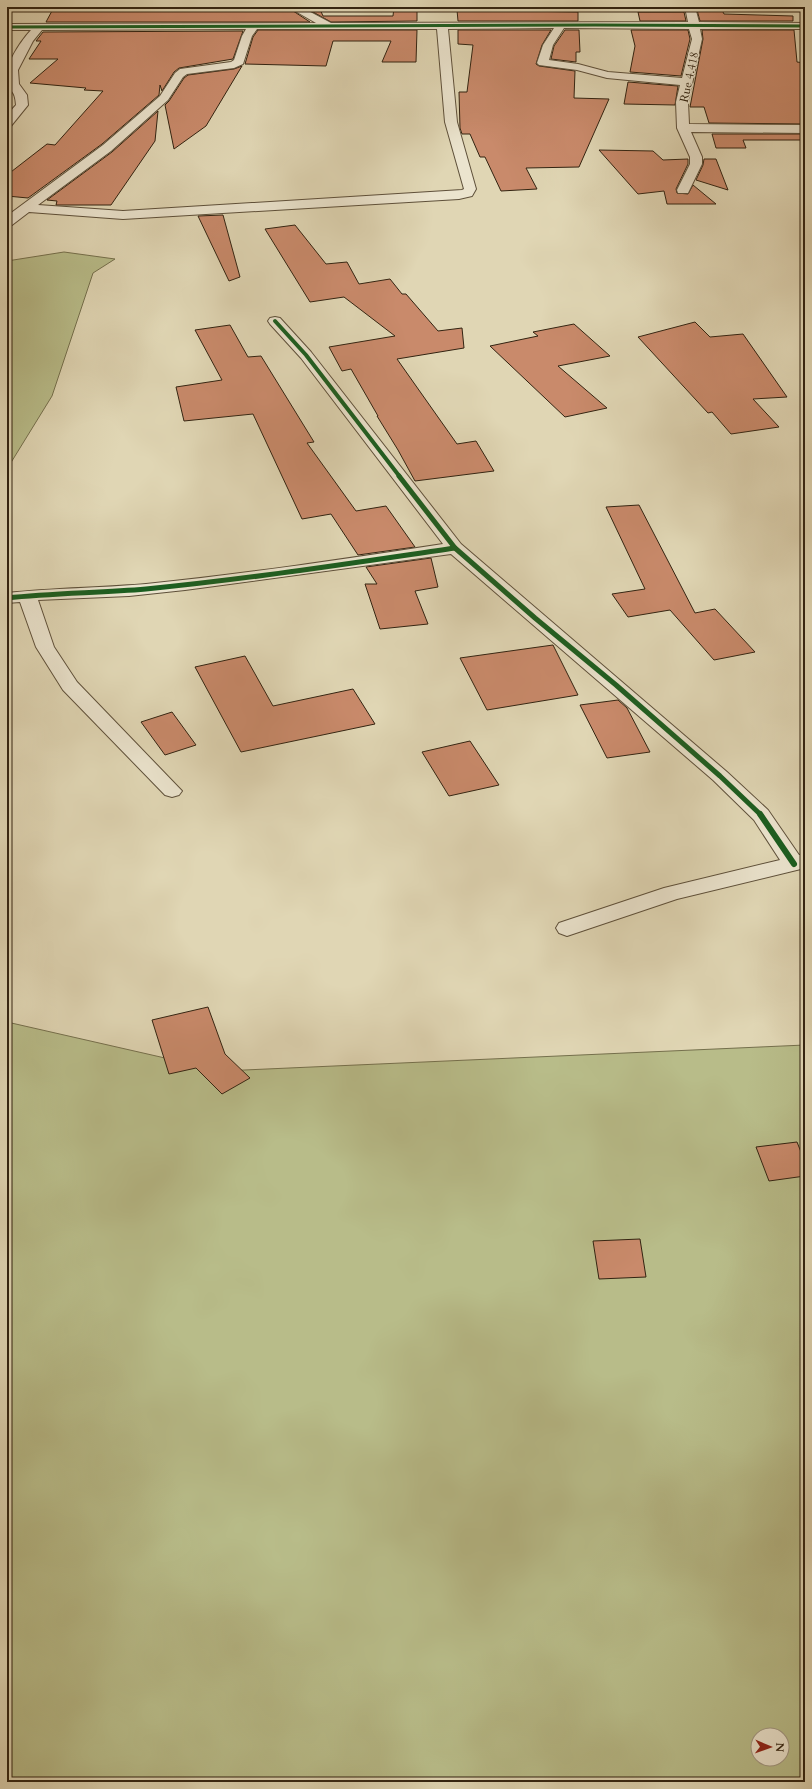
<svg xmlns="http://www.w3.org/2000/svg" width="812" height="1789" font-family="Cardo,serif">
<rect width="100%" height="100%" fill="#e0d6b4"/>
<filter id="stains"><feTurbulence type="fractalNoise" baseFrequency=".005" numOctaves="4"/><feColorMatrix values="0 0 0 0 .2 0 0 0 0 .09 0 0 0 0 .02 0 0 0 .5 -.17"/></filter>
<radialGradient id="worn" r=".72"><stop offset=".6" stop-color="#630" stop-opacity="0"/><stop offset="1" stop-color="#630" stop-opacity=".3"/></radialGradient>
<g fill="#b8bc89" stroke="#75704d" fill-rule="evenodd">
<path d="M64,252L115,259L93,273L52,396L7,469V261Z"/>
<path d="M7,1022L222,1071L805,1045V1782H7ZM758,1735H782V1759H758Z"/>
</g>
<g fill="#c98a6b" stroke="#322311">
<path d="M81,7H287L310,22H46L53,9H79Z"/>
<path d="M304,7H319L323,16H393L394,7H417V21L331,22Z"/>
<path d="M457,10L578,12V21H458Z"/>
<path d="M697,10H722L724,14L793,16V21H700Z"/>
<path d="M638,12H684L686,21H640Z"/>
<path d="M258,30H417L416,62H382L391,41H333L326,66L245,64L253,37Z"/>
<path d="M458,30H551L542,45L536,64L539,66L575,71L574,98L609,99L579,167L526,168L537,189L501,191L485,157H480L470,134H462L460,128L459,92H467L473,45L458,44Z"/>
<path d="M565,30H579L580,52H576V62L551,59L554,46Z"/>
<path d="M631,30H688L690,39L681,76L630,72L635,46Z"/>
<path d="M702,30H794L797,62L805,63V124L709,123L704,107H690L703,39Z"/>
<path d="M243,31L233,59L179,68L174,72L162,91L160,85L159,95L102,144L28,198L7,196V175L47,144L55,145L103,91L84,90L86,88L30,83L58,59H29L41,41H36L43,32Z"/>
<path d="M242,66L206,126L174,149L165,105L169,101L184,78L188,75L234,69Z"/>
<path d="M628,82L678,86L675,105L624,104Z"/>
<path d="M158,111L155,141L111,205H56L57,201L47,200L112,152Z"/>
<path d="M712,134H805V140H743L746,148H716Z"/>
<path d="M599,150L653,151L663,160L688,159V164L676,189L677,193L688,194L693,185L716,204H667L664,191L638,194Z"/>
<path d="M704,159H716L728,190L696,180L703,165Z"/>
<path d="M223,215L240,277L229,281L198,216Z"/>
<path d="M295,225L326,264L347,262L359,284L390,279L402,294H406L438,331L462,328L464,348L397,359L457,444L476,441L494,471L415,481L398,450L377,416H378L351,369L342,371L329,347L395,336L344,297L310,302L265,229Z"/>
<path d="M695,322L710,337L743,334L787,397L753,399L779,427L731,434L712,412L708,413L638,337Z"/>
<path d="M574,324L610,356L558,366L607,408L565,417L490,346L538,336L533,332Z"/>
<path d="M230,325L248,357L261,356L314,442L307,443L356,511L386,506L415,547L358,555L331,514L302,519L253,414L184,421L176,387L222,380L195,330Z"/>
<path d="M639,505L695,613L715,609L755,652L714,660L670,610L628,617L612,594L645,589L606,507Z"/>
<path d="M431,558L438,587L415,591L428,624L380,629L365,584H377L366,567Z"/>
<path d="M553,645L578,695L487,710L460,658Z"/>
<path d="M245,656L273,706L353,689L375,724L241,752L195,667Z"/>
<path d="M618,700L627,708L650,752L607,758L580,705Z"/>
<path d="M172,712L196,745L165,755L141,722Z"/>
<path d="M470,741L499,785L449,796L422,752Z"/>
<path d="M208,1007L225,1054L250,1078L222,1094L196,1068L169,1074L152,1020Z"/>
<path d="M797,1142L805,1162V1176L769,1181L756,1147Z"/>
<path d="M640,1239L646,1277L599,1279L593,1241Z"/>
</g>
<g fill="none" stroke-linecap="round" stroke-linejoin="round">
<defs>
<g id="street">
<path d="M288,7H301L331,23L688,22L685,7H695L699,22L805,23V29H700L702,39L688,102L689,124L805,125V133L691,132L702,157V164L688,193H678L677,190L690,164V157L677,128L676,102L680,85L607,78L577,70L539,65L537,63L543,45L554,28L448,29L457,122L476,189L472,196L459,199L123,219L29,212L12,225L7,226V216L103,145L160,96L175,73L180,69L231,62L234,60L242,36L246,29L42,30L33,41L18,70L19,84L27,95L28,105L11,126L7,127V115L16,105C15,91 12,94 8,84C1,69 21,41 31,30H7V24L316,23ZM564,28L689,29L692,39L682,78L608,72L578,64L549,60L553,45ZM257,29H437L445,122L464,189L462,190L123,211L38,205L111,151L168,100L183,77L187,74L234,68L243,64L252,36Z"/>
<path d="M275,317L280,318L311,352L461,544L727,772L768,810L799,855L805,854V868L677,899L567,936L559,933L556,928L559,923L664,888L780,860L754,820L713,780L451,554L185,590L129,596L38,600L54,647L77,682L182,791L179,795L172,797L165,795L63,690L36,647L20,602L7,603V593C53,588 100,588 146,584C245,574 344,559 443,544L301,358L270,324L268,321L270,318Z"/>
</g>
</defs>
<use href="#street" stroke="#5e503a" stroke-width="2"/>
<use href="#street" fill="#ebe4ce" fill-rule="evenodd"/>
<defs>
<path id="cycleway-far3" d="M7,27L595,25L805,26"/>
<path id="cycleway-far2" d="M275,321L306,355L400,477"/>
<g id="cycleway-far1">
<path d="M399,476L455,548L535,618L616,685L720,776L761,815"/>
<path d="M7,598C53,593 100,593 146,589C249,579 352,563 455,548"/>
</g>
<path id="cycleway" d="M760,814L794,864"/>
</defs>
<use href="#cycleway-far3" stroke="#ebe4ce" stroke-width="4.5"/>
<use href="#cycleway-far2" stroke="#ebe4ce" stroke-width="5.5"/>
<use href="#cycleway-far1" stroke="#ebe4ce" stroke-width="7"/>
<use href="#cycleway" stroke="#ebe4ce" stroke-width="9"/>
<use href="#cycleway-far3" stroke="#1b5e20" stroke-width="3"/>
<use href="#cycleway-far2" stroke="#1b5e20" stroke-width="4"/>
<use href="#cycleway-far1" stroke="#1b5e20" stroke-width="5"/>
<use href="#cycleway" stroke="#1b5e20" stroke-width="6"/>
</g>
<g text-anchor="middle" stroke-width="3" stroke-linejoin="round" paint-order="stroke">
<g font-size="12" fill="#322311" stroke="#ebe4ce">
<text transform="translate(689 77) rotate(-78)" y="4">Rue 4.418</text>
</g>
</g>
<rect width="812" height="1789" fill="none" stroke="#e0d6b4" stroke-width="24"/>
<rect x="8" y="8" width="796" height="1773" fill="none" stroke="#322311" stroke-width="2"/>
<rect x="12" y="12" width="788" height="1765" fill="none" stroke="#322311"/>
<g transform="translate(770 1747) rotate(92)"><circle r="19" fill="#ebe4ce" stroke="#a19782"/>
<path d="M0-3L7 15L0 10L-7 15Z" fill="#8f2418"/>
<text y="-6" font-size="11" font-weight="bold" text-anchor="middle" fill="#322311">N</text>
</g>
<rect width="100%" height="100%" filter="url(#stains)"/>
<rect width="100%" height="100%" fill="url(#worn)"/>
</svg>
